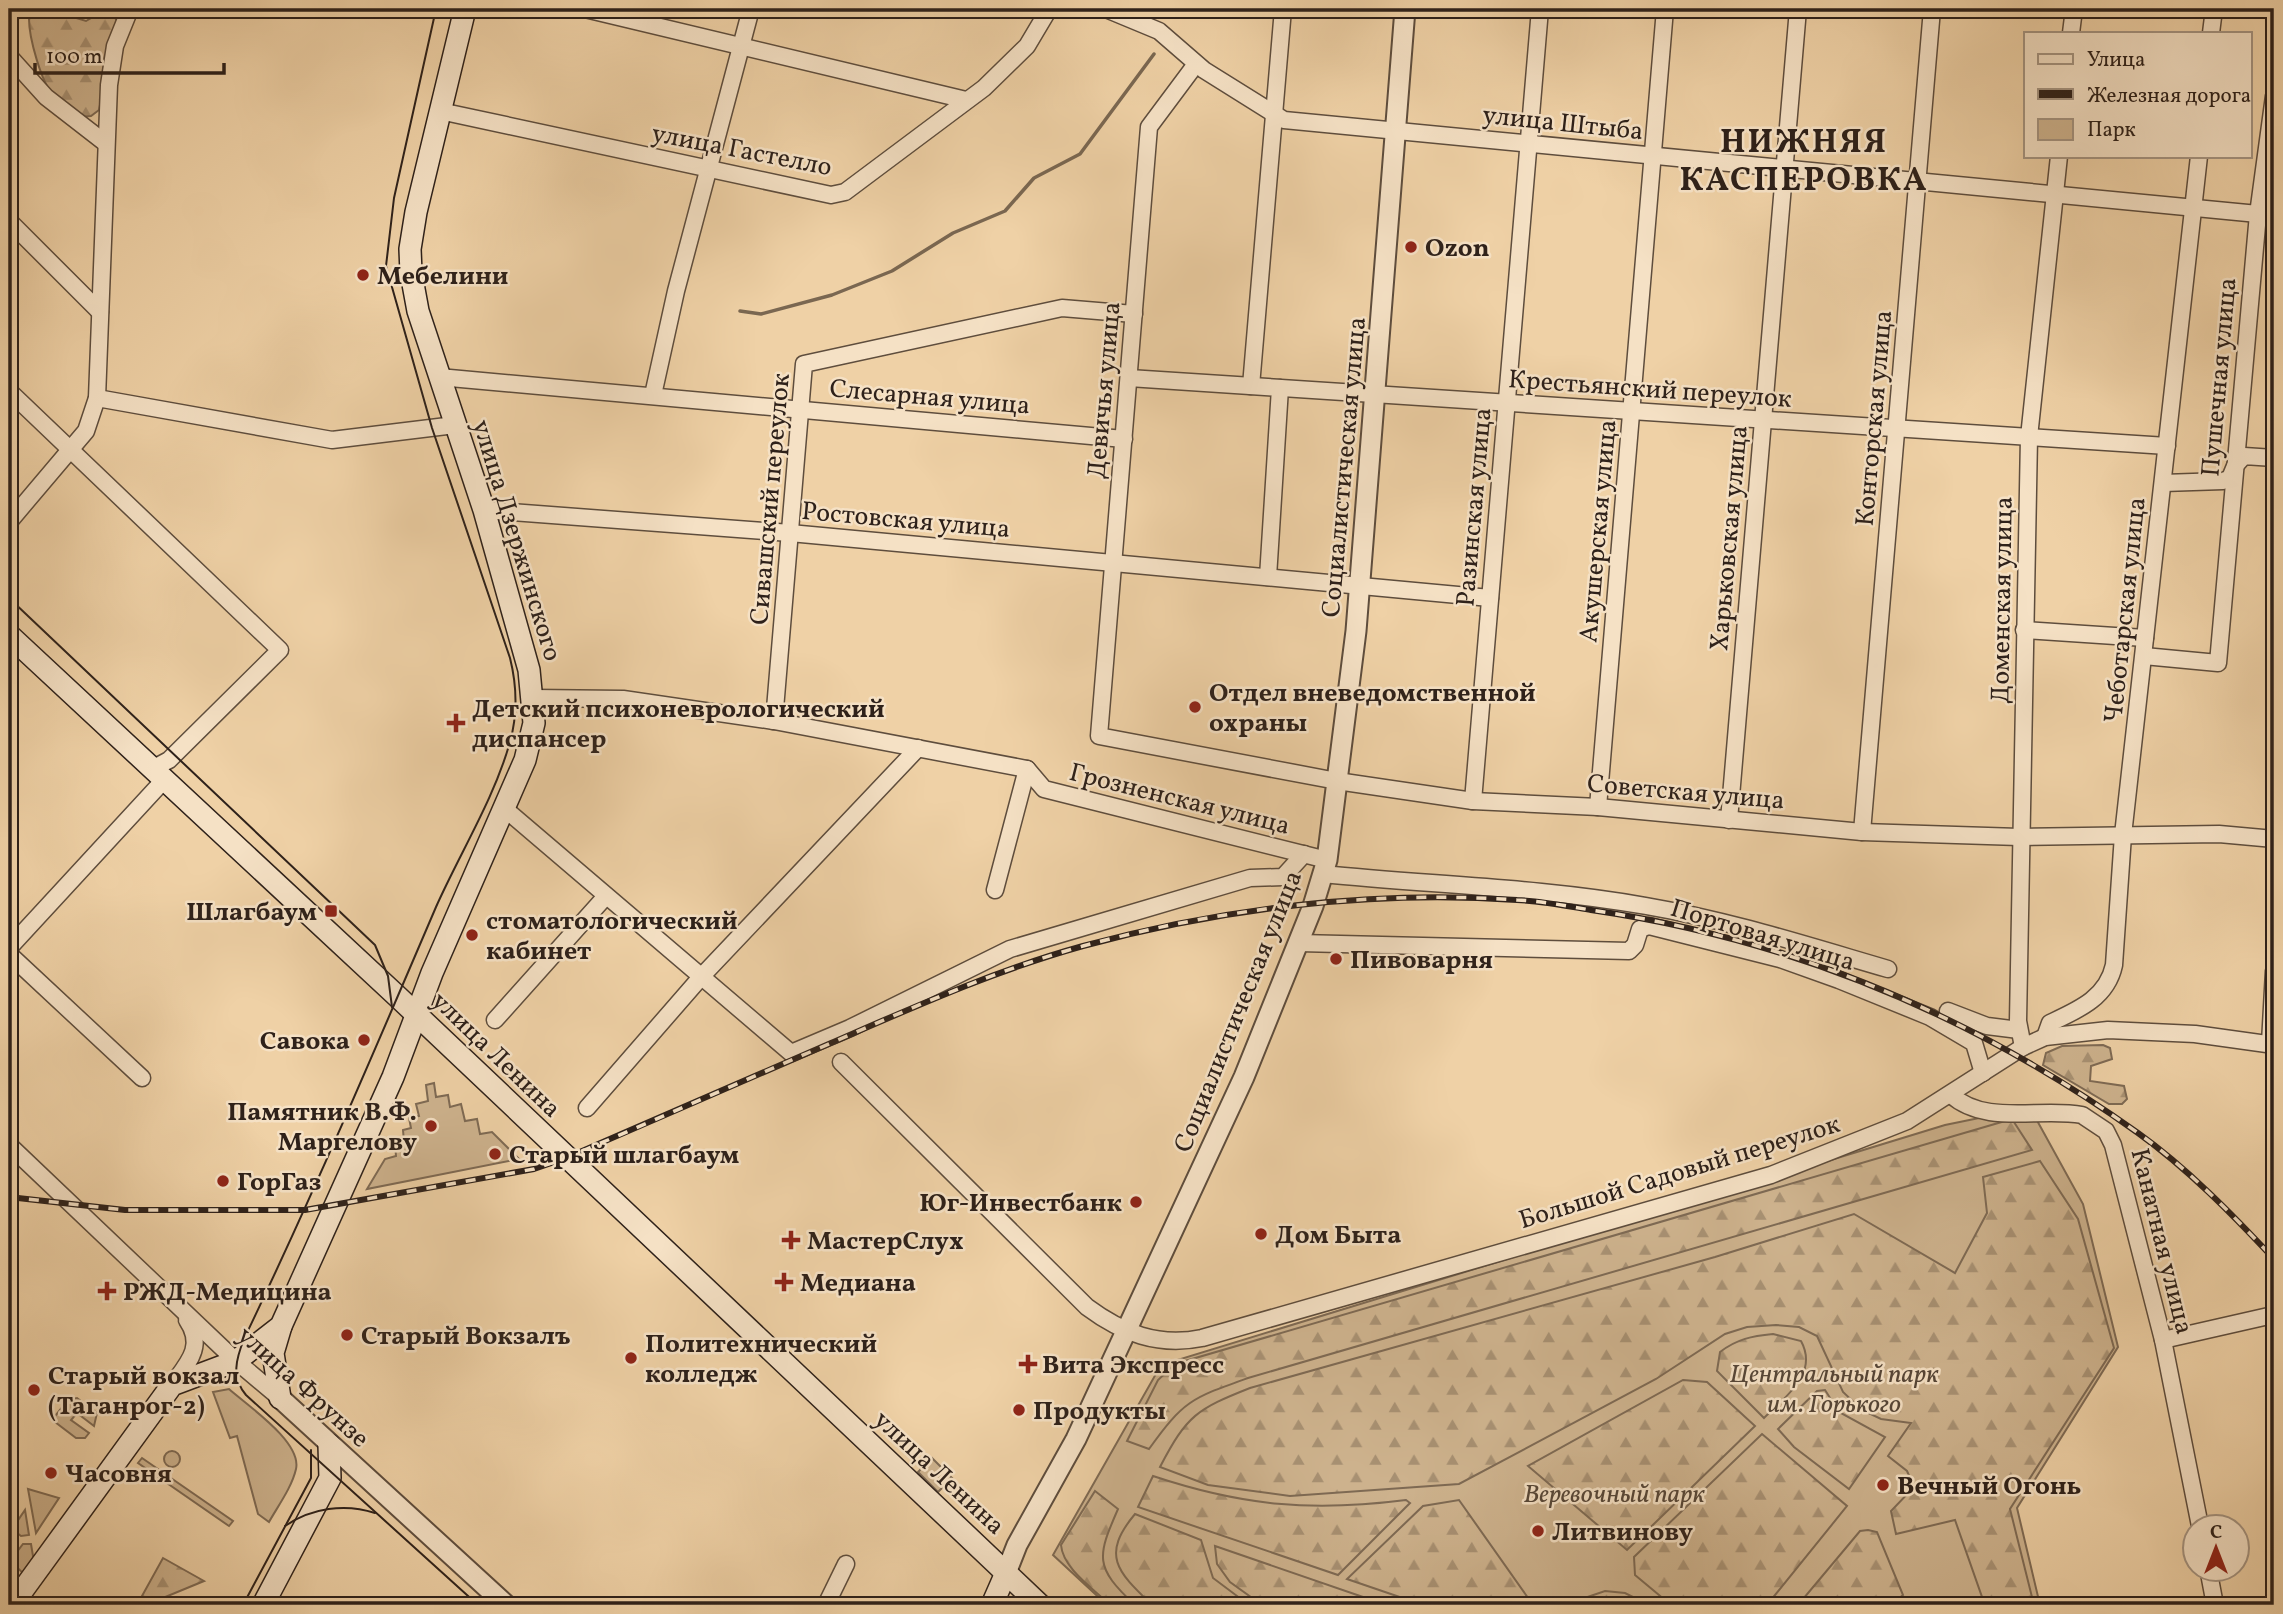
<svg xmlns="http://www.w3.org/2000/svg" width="2283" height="1614" font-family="Vollkorn,serif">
<defs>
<pattern id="forest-firs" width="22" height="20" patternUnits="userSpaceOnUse" patternTransform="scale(1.75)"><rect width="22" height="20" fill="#ceb38e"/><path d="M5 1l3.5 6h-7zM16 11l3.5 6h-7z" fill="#a89173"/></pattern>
</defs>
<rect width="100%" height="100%" fill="#efd1a6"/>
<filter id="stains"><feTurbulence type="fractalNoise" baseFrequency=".00286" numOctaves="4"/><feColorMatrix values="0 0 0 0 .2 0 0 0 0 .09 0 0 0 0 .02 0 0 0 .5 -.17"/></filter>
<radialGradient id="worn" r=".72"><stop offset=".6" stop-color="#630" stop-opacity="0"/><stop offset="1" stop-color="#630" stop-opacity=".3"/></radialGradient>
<g fill="#ceb38e" stroke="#7e6a54" stroke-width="2">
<path d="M434,1083L436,1097L448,1095L450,1107L461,1104L465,1121L477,1119L480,1134L492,1132L519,1159L367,1189L385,1159L396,1156L395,1144L404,1142L403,1130L411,1128L409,1118L419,1116L416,1104L428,1101L426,1085Z"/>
<path d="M2034,1115L2083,1204L2118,1347L2017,1508L2040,1605H1107L1053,1555L1161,1365L1945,1125L1984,1117Z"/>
<path d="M229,1389C248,1406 302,1442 296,1469C292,1487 278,1506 269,1522L258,1514L237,1436L230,1438L213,1392Z"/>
<path d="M77,1398L97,1413L94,1426L77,1413L71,1420L89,1433L85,1438H76L55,1422V1416L68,1400Z"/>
<circle cx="172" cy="1459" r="8"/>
<path d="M142,1458L233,1521L229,1526L138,1463Z"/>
<path d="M932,1458L952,1478L938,1492L918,1472Z"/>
<path d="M28,1489L59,1498L36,1533Z"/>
<path d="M25,1510L29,1535L21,1536L12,1529Z"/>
<path d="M23,1544H31L34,1562L24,1574L10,1561Z"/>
</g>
<g fill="url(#forest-firs)" stroke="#7e6a54" stroke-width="2">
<path d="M46,9L86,21L107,9L117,20L99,110L91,116L80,117C72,110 62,104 54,96C41,83 29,37 29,19Z"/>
<path d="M2103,1045L2110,1048L2112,1059L2091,1066L2090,1081L2124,1086L2127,1099L2122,1104H2109L2043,1065L2046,1053L2062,1046Z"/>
<path d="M2012,1119L2032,1150L1248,1378C1192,1398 1184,1400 1149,1449L1127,1441L1158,1380L1175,1364Z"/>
<path d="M2040,1161L2078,1219L2114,1348L2010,1509L2034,1605H1959L1982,1597L1955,1520L1896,1534L1891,1511L1914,1487L1907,1471L1888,1456L1911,1423L1881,1419L1862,1410L1843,1392L1817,1336L1799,1327L1776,1325L1747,1327L1725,1334L1656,1379L1459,1484L1290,1496L1208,1485L1160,1467C1187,1415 1197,1409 1250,1388L1715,1257L1854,1214L1955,1273L1987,1213L1983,1177Z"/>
<path d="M1773,1334L1801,1341C1819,1374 1785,1397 1764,1418L1717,1371L1720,1352C1737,1339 1752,1336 1773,1334Z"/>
<path d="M1683,1380L1707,1382L1755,1426L1627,1550L1528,1466Z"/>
<path d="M1825,1390L1839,1412L1885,1437L1849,1489L1794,1447L1778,1429L1817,1391Z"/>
<path d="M1762,1434L1847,1506L1767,1605H1671L1635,1575L1634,1557Z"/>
<path d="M1153,1476C1243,1506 1312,1512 1406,1500L1410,1503L1338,1575L1138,1507Z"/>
<path d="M1095,1491L1118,1509C1097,1557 1094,1567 1135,1605H1110C1094,1589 1063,1569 1061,1545Z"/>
<path d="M1459,1500L1533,1605H1423L1347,1579L1423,1506Z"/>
<path d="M1135,1514L1201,1540L1213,1578L1249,1605H1152C1118,1572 1100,1556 1135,1514Z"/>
<path d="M1868,1530L1877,1532L1903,1595L1891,1605H1798L1860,1531Z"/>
<path d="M1215,1546L1363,1597L1387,1605H1262L1230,1582L1217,1564Z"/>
<path d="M163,1558L204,1581L146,1605H137Z"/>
<path d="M1605,1591L1625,1593L1649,1605H1564Z"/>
</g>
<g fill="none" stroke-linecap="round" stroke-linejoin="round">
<path stroke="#7a6751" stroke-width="3.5" d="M740,311L761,314L832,295L892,271L953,233L1005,211L1034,178L1080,154L1154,54"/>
<defs>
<g id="minor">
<path d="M585,9L966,100"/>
<path d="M1106,9L1159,31L1204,70L1284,120L2258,214"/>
<path d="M9,17L15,9"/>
<path d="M2071,33L2074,9"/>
<path d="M2211,33L2214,9"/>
<path d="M9,56L46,97L104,142"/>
<path d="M1196,64L1149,127L1099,736L1337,781L1473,801L1598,807L1862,832L2019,837L2219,834L2274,839"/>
<path d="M440,111L831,195L845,192L984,88L1027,46L1049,9"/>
<path d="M9,221L100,312"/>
<path d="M439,377L1124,439"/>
<path d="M1129,378L2167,446"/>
<path d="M1251,386L1283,9"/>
<path d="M9,391L280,650L169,760L152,769"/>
<path d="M653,395L676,291L751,9"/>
<path d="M97,398L332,440L455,425"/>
<path d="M2163,483L2223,481L2230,478L2235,466L2244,456L2274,458"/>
<path d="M484,510L790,533L1490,598"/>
<path d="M9,522L86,431L97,398L109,85L115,46L130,9"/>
<path d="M1268,577L1280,388"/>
<path d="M2024,630L2145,638"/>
<path d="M2144,656L2218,663L2258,214L2274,96"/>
<path d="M533,698L623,699L774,721L1027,769L1044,789L1327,860"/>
<path d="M774,721L804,364L1062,308L1134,314"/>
<path d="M1473,801L1540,9"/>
<path d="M1598,807L1665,9"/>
<path d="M505,809L791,1053L850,1028L1010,949L1250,878L1283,877L1304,854"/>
<path d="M1729,820L1798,9"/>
<path d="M1862,832L1932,9"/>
<path d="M1323,874C1430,885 1540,887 1646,906C1728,920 1809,946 1888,969"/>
<path d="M995,890L1027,769"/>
<path d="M1299,943L1629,951L1635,945L1640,929L1649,926L1780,959L1839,980L1930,1017L1974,1043L1983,1073"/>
<path d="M9,948L164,780"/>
<path d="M9,954L142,1078"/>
<path d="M1948,1011L1987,1026L2019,1030"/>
<path d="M495,1020L606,896"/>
<path d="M2045,1037L2050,1023C2078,1010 2107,998 2114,965L2123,835L2199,156"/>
<path d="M2270,1043L2274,971"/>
<path d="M2023,1047L2018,1021L2029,437L2059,156"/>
<path d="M841,1062L1087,1307C1122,1333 1158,1347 1202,1338L1771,1175L1907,1121L2023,1047L2045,1037L2108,1030L2195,1034L2274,1045"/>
<path d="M1951,1095C1986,1126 2040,1107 2082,1115L2106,1131L2113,1145L2163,1340L2200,1526"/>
<path d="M587,1108L701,977L918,748"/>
<path d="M9,1145L236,1361L280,1398"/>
<path d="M2163,1340L2273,1315L2274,1318"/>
<path d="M172,1385C188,1363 205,1346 187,1320"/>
<path d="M2208,1568L2215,1605"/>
<path d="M826,1605L846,1564"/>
</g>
<g id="tertiary">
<path d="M280,1398L506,1605"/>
<path d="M1006,1573L1017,1545L1076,1439L1244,1077L1313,906L1327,860L1356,631L1405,9"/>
</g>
<g id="secondary">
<path d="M9,635L398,997L1040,1605"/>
<path d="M280,1398L273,1353L281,1326"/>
<path d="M12,1605L172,1385L236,1361L281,1326L393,1077L432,973L525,760L534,723L529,670L484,510L418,311L411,273L410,249L416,212L465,9"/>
<path d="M263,1605L330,1478L329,1445"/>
<path d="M992,1605L1006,1573"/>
</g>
</defs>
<use href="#minor" stroke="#5e4d3d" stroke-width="19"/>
<use href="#tertiary" stroke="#5e4d3d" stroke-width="23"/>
<use href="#secondary" stroke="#2e211a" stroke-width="24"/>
<use href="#minor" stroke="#f5e1c5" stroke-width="16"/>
<use href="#tertiary" stroke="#f5e1c5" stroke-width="19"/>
<use href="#secondary" stroke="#f5e1c5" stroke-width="21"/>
<g stroke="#2e211a" stroke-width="2">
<path d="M436,9L394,198L386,266L432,428L510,658C517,686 518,713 510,742C494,799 460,853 436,907C374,1052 312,1197 244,1339C236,1359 231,1377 246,1395L478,1605"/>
<path d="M9,598L375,945L388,976L392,1007"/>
<path d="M285,1526C311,1508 345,1503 375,1513"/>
<path d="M243,1605L311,1478V1450"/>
</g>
<defs>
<path id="rail" d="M9,1197L125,1210H305L534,1169L566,1158C655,1120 743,1081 831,1043C914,1007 996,970 1083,946C1222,908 1374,890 1517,900C1542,901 1567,906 1591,910C1791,939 1973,1015 2138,1133C2187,1168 2233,1215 2274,1259"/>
</defs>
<use href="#rail" stroke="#2e211a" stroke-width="6"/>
<use href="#rail" stroke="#f5e1c5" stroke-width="3.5" stroke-dasharray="10" stroke-linecap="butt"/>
</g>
<g fill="#8f2418" stroke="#f5e1c5" stroke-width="2.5">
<circle cx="1411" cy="247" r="7"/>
<circle cx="363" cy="275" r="7"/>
<circle cx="1195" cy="707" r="7"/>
<path d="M452.5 712.5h7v7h7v7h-7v7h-7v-7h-7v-7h7z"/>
<rect x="324" y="904" width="14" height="14" rx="3.5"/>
<circle cx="472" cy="935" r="7"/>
<circle cx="1336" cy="959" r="7"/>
<circle cx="364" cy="1040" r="7"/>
<circle cx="431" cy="1126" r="7"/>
<circle cx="495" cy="1154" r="7"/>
<circle cx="223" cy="1181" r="7"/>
<circle cx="1136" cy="1202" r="7"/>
<circle cx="1261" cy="1234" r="7"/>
<path d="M787.5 1229.5h7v7h7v7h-7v7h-7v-7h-7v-7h7z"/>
<path d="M780.5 1271.5h7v7h7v7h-7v7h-7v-7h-7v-7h7z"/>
<path d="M103.5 1280.5h7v7h7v7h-7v7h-7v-7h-7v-7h7z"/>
<circle cx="347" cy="1335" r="7"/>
<circle cx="631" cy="1358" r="7"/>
<path d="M1024.5 1353.5h7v7h7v7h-7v7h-7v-7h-7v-7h7z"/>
<circle cx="34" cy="1390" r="7"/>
<circle cx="1019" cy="1410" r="7"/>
<circle cx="51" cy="1473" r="7"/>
<circle cx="1883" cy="1485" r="7"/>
<circle cx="1538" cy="1531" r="7"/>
</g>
<g text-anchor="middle" stroke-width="5" stroke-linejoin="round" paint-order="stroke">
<g font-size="26" fill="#2e211a" stroke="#f5e1c5">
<text transform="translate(1563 122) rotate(6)" y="9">улица Штыба</text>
<text transform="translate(742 149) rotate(11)" y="9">улица Гастелло</text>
<text transform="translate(2218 377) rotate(-85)" y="9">Пушечная улица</text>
<text transform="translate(1650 388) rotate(4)" y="9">Крестьянский переулок</text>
<text transform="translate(1103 390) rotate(-85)" y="9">Девичья улица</text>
<text transform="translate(930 396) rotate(5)" y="9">Слесарная улица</text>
<text transform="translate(1873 418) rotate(-85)" y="9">Конторская улица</text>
<text transform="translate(1343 467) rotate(-85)" y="9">Социалистическая улица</text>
<text transform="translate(769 499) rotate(-85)" y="9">Сивашский переулок</text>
<text transform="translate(1473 507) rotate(-85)" y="9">Разинская улица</text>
<text transform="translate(906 519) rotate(5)" y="9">Ростовская улица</text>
<text transform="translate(1597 531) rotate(-85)" y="9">Акушерская улица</text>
<text transform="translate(1728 538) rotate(-85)" y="9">Харьковская улица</text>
<text transform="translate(518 540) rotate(73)" y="9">улица Дзержинского</text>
<text transform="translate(2001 600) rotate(-89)" y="9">Доменская улица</text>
<text transform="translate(2124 610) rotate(-84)" y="9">Чеботарская улица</text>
<text transform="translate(1686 791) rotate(5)" y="9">Советская улица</text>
<text transform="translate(1180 798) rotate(14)" y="9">Грозненская улица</text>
<text transform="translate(1763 934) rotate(17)" y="9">Портовая улица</text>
<text transform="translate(1237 1011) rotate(-68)" y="9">Социалистическая улица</text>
<text transform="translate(497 1054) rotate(44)" y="9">улица Ленина</text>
<text transform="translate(1679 1171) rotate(-17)" y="9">Большой Садовый переулок</text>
<text transform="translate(2163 1241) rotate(76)" y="9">Канатная улица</text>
<text transform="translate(304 1386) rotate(42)" y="9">улица Фрунзе</text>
<text transform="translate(940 1472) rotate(43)" y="9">улица Ленина</text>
</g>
<g font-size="26" font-weight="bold" fill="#2e211a" stroke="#f5e1c5" text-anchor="start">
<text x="1425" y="256">Ozon</text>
<text x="377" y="284">Мебелини</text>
<text x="1209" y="701">Отдел вневедомственной<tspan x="1209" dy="30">охраны</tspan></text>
<text x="472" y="717">Детский психоневрологический<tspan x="472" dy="30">диспансер</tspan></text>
<text x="317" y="920" text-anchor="end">Шлагбаум</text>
<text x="486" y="929">стоматологический<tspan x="486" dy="30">кабинет</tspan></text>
<text x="1350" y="968">Пивоварня</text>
<text x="350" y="1049" text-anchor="end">Савока</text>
<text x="417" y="1120" text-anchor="end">Памятник В.Ф.<tspan x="417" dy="30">Маргелову</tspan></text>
<text x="509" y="1163">Старый шлагбаум</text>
<text x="237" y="1190">ГорГаз</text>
<text x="1122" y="1211" text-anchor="end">Юг-Инвестбанк</text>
<text x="1275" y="1243">Дом Быта</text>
<text x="807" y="1249">МастерСлух</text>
<text x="800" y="1291">Медиана</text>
<text x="123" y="1300">РЖД-Медицина</text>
<text x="361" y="1344">Старый Вокзалъ</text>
<text x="645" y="1352">Политехнический<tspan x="645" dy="30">колледж</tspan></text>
<text x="1042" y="1373">Вита Экспресс</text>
<text x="48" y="1384">Старый вокзал<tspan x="48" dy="30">(Таганрог-2)</tspan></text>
<text x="1033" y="1419">Продукты</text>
<text x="65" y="1482">Часовня</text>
<text x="1897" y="1494">Вечный Огонь</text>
<text x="1552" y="1540">Литвинову</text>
</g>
<g font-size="26" font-style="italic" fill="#564637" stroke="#f5e1c5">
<text x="1834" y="1382">Центральный парк<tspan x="1834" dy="30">им. Горького</tspan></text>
<text x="1614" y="1502">Веревочный парк</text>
</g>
<g font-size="33" font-weight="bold" letter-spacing="2" fill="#2e211a" stroke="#f5e1c5">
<text x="1804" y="152">НИЖНЯЯ<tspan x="1804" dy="38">КАСПЕРОВКА</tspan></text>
</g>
</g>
<rect width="2283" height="1614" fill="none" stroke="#efd1a6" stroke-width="35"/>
<rect x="10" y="10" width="2262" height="1593" fill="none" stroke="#2e211a" stroke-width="3.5"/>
<rect x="18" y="18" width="2248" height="1579" fill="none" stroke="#2e211a" stroke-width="2"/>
<rect x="2024" y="32" width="228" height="126" fill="#f5e1c5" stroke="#a59481" stroke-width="2"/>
<rect x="2038" y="54" width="35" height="10" fill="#f5e1c5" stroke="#a59481" stroke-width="2"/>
<text x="2087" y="66" font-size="21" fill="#2e211a">Улица</text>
<rect x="2038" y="89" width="35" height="10" fill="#2e211a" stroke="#a59481" stroke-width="2"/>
<text x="2087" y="102" font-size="21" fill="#2e211a">Железная дорога</text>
<rect x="2038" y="119" width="35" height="21" fill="#ceb38e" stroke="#a59481" stroke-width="2"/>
<text x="2087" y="136" font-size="21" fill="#2e211a">Парк</text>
<g transform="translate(2216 1548)"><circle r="33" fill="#f5e1c5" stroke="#a59481" stroke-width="2"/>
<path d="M0-5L12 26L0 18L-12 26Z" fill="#8f2418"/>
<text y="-10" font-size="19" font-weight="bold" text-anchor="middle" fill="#2e211a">С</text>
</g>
<path d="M35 63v10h189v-10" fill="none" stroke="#2e211a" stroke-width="3.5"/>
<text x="46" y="63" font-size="21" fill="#2e211a" stroke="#f5e1c5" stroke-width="5" paint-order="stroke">100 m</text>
<rect width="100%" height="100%" filter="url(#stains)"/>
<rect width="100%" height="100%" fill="url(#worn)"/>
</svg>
